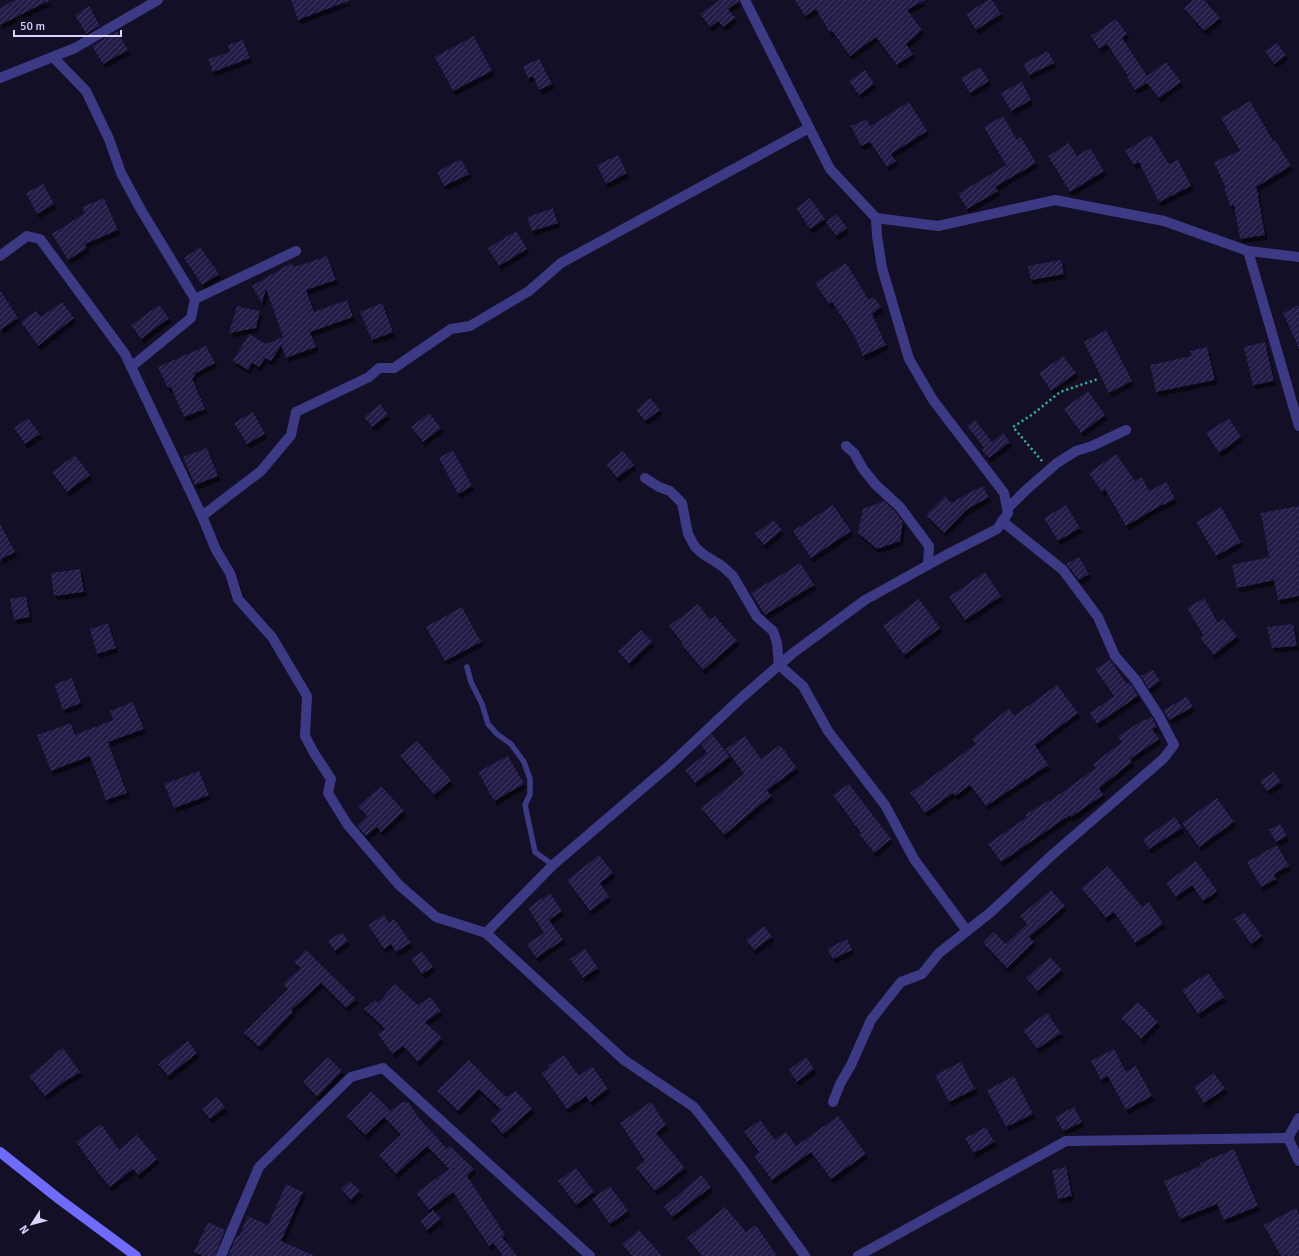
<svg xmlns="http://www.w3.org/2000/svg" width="1299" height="1256" font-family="Signika,sans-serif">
<defs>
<pattern id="building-hatch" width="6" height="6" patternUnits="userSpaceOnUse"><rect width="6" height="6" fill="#241b47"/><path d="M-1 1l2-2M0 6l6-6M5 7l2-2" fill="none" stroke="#433b63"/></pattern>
<filter id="shadow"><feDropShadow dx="2.5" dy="4.5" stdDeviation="0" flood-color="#0009"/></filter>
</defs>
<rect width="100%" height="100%" fill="#130f26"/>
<g fill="url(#building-hatch)" filter="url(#shadow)">
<path d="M15,0H50L0,25V8Z"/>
<path d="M291,0H348V1L298,20Z"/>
<path d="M720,0H739V1L728,9L735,18L723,27L718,21L710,27L700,14Z"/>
<path d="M795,0H925L907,10L922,30L906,44L913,54L897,65L876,37L850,56L832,31L830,33L816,9L805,16Z"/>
<path d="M988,0H992L1001,14L976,30L966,14Z"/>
<path d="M1193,0H1204L1220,18L1204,31L1184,8Z"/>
<path d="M89,6L100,26L86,34L75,15Z"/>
<path d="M1116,19L1127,34L1122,38L1147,76L1166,62L1181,82L1159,98L1147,83L1135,90L1127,77L1128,76L1107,44L1099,49L1091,36Z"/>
<path d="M117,31L128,50L103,64L92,46Z"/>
<path d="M474,36L492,71L453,91L435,57Z"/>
<path d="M243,40L250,58L213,72L208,59L230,52L228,45Z"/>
<path d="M1277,43L1286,55L1274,64L1265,51Z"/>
<path d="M1048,51L1054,63L1029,75L1023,64Z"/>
<path d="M539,59L552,84L539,90L533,76L528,78L523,66Z"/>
<path d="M980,67L989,81L970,93L961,78Z"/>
<path d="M865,70L874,84L859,95L849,81Z"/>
<path d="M1022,82L1031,100L1011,111L1001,93Z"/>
<path d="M1250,101L1273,141L1275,140L1291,166L1256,187L1259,196H1258L1265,235L1240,239L1234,205L1230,206L1224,188H1226L1214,162L1240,151L1221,118Z"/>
<path d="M909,102L927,131L891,154L896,161L887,167L870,142L861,146L851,126L867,119L870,126Z"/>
<path d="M1003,116L1017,140L1021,137L1036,163L995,187L998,191L967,209L958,194L1006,165L984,127Z"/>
<path d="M1151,135L1169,164L1178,160L1191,186L1159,202L1139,162L1134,165L1125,151Z"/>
<path d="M1069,143L1077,156L1090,148L1104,171L1070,192L1048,156Z"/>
<path d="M618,155L627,173L606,184L597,165Z"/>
<path d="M461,159L469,174L444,186L437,172Z"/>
<path d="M43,184L54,204L37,214L26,193Z"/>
<path d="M104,198L118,230L85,244L87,248L68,260L52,234L85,213L82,207Z"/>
<path d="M810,198L825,219L810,229L796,208Z"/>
<path d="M553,208L558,223L532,231L527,217Z"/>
<path d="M837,214L847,228L836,236L826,222Z"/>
<path d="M516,231L527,249L499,266L488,248Z"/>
<path d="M200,247L219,274L202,285L184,258Z"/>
<path d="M327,256L336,280L306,290L314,312L347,300L353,317L310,332L316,347L286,358L281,345L271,361L265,358L259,367L252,363L248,370L233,361L249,334L266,344L283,337L266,289L262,303L252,286L291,263L294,267Z"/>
<path d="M1061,260L1064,274L1031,280L1028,266Z"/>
<path d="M846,263L869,300L874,297L881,307L872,314L886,345L863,356L855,337L832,302L829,304L815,283Z"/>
<path d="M0,290L18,318L0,330Z"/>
<path d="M62,302L74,318L38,346L21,322L36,311L41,317Z"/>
<path d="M382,303L393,332L372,340L360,312Z"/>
<path d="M159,305L169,318L141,339L131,325Z"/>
<path d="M1299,305V348L1283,313Z"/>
<path d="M237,306L260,311L256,328L229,333Z"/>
<path d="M1106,330L1132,381L1109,393L1084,342Z"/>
<path d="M1265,342L1274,381L1253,385L1244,347Z"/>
<path d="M206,346L215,363L194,374L195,376L192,378L205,409L184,417L171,387L168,388L158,367Z"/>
<path d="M1207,347L1215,380L1156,392L1150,365L1191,356L1190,351Z"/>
<path d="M1063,356L1076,373L1051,391L1039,373Z"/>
<path d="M1088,391L1105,415L1081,433L1064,409Z"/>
<path d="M650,398L660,410L645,421L636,410Z"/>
<path d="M380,404L388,415L372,427L364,417Z"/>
<path d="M253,412L265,434L247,444L234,423Z"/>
<path d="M429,413L441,428L423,442L411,427Z"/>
<path d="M28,418L40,434L25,444L14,428Z"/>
<path d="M1229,418L1241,437L1219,453L1206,433Z"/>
<path d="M975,420L992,442L1003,433L1010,442L989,458L982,450L984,448L967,426Z"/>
<path d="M207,448L218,476L195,485L183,457Z"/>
<path d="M453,450L472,486L458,494L439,458Z"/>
<path d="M623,451L634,465L617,478L606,464Z"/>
<path d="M1116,454L1135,481L1142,477L1149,491L1166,482L1175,499L1163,505V504L1126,526L1105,489L1102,492L1089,473Z"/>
<path d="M75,455L90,475L67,492L52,472Z"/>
<path d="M982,486L989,497L966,510L944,533L926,515L945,496L951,503Z"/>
<path d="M884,501L895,511L903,522L900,541L877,549L858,533L863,509Z"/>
<path d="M833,505L851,531L811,558L793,531Z"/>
<path d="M1066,505L1080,528L1058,541L1044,518Z"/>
<path d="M1299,506V596L1278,600L1274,580L1237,588L1232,565L1269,557L1261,513Z"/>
<path d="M1221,507L1241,542L1216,556L1196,522Z"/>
<path d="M773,520L782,530L764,545L755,534Z"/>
<path d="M0,524L15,552L0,560Z"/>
<path d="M1079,557L1089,574L1079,580L1066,564Z"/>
<path d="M800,563L814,585L765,615L751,593Z"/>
<path d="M80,569L84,592L54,596L51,573Z"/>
<path d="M985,572L1001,596L965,620L949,597Z"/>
<path d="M26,596L30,617L14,620L10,599Z"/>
<path d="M1204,598L1218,623L1223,619L1237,636L1214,655L1200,638L1203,635L1187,608Z"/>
<path d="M919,599L940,628L904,655L883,626Z"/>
<path d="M698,604L710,620L715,616L737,641L703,670L682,645L683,644L669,626Z"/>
<path d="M462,607L481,642L445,661L426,627Z"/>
<path d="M108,623L116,648L97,654L90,629Z"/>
<path d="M1293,624L1297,646L1272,648L1267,627Z"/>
<path d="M641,630L652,642L629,664L618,651Z"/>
<path d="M1110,660L1127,684L1130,683L1138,696L1097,724L1090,713L1114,696L1095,669Z"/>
<path d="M1153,670L1160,681L1149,689L1141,676Z"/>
<path d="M72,678L81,703L63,710L54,684Z"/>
<path d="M1057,685L1078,713L1035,745L1048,765L986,806L970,785L955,796L953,793L925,813L910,793L976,744L972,739L1009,708L1014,716Z"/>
<path d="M1187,697L1193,707L1169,720L1163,710Z"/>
<path d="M133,702L144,729L108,742L127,793L106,800L90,756L51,771L37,735L71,723L75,735L113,720L110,711Z"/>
<path d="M1152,717L1157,727L1152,729L1159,739L1130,759L1132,762L1099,788L1103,795L1071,817L1070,815L1001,862L988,844L1027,817L1025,815L1049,800L1050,801L1096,768L1093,764L1122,742L1118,736L1145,719L1146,720Z"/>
<path d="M712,734L730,757L695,783L685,770L707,753L701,745Z"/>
<path d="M745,736L761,759L780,745L797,768L767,790L771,796L724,835L701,808L744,774L726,749Z"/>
<path d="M417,741L451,780L434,795L400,756Z"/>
<path d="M508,756L524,784L494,801L478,772Z"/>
<path d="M199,771L209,795L174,808L164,784Z"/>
<path d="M1274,772L1281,782L1267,791L1260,781Z"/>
<path d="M849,784L891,839L874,853L859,834L861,833L833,795Z"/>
<path d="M381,786L404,811L381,832L377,827L366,836L357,826L367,816L358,806Z"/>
<path d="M1217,798L1234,822L1199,847L1182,823Z"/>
<path d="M1175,817L1182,828L1149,849L1143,839Z"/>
<path d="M1280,824L1287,836L1276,842L1269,830Z"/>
<path d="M1277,845L1289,866L1274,874L1276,879L1261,887L1247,862Z"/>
<path d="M599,855L613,873L600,883L609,897L590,911L567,880Z"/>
<path d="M1196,861L1217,891L1203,901L1192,885L1176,897L1166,883Z"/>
<path d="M1108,866L1142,907L1149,902L1163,924L1135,943L1114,912L1106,918L1081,888Z"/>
<path d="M1051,890L1065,906L1029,937L1034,942L1007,968L983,943L994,932L1006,944L1027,924L1020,916Z"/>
<path d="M550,893L562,911L549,920L563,940L536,958L527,944L544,933L528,908Z"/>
<path d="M1244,912L1262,936L1251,944L1234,919Z"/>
<path d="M384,915L389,923L394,919L411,943L396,952L391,944L384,949L368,925Z"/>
<path d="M764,926L772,937L754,950L746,940Z"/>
<path d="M342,932L348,941L335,951L328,941Z"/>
<path d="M847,939L852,950L833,959L827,949Z"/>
<path d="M585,949L598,968L583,978L570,959Z"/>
<path d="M306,950L356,999L346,1008L321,983L291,1010L293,1012L259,1047L244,1033L288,989L283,984L301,968L294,962Z"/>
<path d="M422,952L433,967L422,974L411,959Z"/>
<path d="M1050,957L1062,970L1037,991L1026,978Z"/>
<path d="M1208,973L1224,997L1198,1014L1182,990Z"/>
<path d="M395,984L418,1005L430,997L441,1011L425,1022L442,1038L418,1062L403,1046L392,1054L378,1034L385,1029L364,1009L375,1000L378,1003Z"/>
<path d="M1138,1002L1158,1022L1141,1039L1121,1018Z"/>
<path d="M1047,1013L1061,1033L1037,1049L1023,1030Z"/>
<path d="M188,1041L197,1053L168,1076L158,1064Z"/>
<path d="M63,1048L80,1072L70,1079L69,1078L45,1096L29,1076L54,1056L53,1055Z"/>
<path d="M1114,1049L1126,1072L1136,1066L1152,1096L1126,1110L1108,1076L1101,1080L1091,1061Z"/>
<path d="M564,1055L579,1076L592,1066L608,1089L590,1102L586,1096L567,1109L541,1073L549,1068L548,1066Z"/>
<path d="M328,1057L342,1071L317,1097L303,1082Z"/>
<path d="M806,1057L814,1069L797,1082L789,1070Z"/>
<path d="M469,1060L506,1097L516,1091L532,1109L503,1134L490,1120L501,1110L479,1089L458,1111L437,1091Z"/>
<path d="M961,1062L975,1089L949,1102L935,1075Z"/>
<path d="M1214,1073L1225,1089L1204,1103L1194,1087Z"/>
<path d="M1014,1076L1033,1114L1006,1127L987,1090Z"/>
<path d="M371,1091L390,1110L387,1113L404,1101L405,1103L408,1102L419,1118L447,1149L450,1146L474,1169L467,1176L505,1235L502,1237L517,1256H503L493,1243L489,1246L453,1192L429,1210L416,1193L449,1169L427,1146L396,1174L379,1155L401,1135L384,1117L365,1135L346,1116Z"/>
<path d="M217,1097L225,1107L210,1119L202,1109Z"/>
<path d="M651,1102L666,1125L656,1133L685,1168L655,1191L636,1168L645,1161L620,1123Z"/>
<path d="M1074,1107L1082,1122L1063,1131L1055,1117Z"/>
<path d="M838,1116L866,1154L831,1179L811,1152L772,1180L754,1156L759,1152L744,1132L760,1120L775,1140L786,1132L796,1146Z"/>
<path d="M101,1124L119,1150L137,1135L157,1159L138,1175L133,1169L110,1187L99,1174L76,1142Z"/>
<path d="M986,1127L994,1142L974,1153L965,1138Z"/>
<path d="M1234,1149L1258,1206L1224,1220L1217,1204L1180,1219L1164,1181L1201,1166L1200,1163Z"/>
<path d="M1066,1167L1072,1196L1058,1199L1052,1170Z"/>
<path d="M576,1168L594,1192L576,1205L558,1181Z"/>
<path d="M701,1175L711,1187L672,1217L664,1207Z"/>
<path d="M350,1181L360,1191L351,1200L341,1189Z"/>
<path d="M286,1184L303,1192L281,1241L315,1256H228L237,1235L239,1236L248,1216L268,1225Z"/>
<path d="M610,1186L628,1211L610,1224L592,1199Z"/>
<path d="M725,1207L746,1232L756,1225L777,1256H702L687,1238Z"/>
<path d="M1296,1208L1299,1214V1256H1281L1264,1225Z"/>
<path d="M433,1210L441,1219L427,1230L420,1221Z"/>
<path d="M208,1222L225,1230L215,1256H203L194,1252Z"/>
<path d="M639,1230L662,1256H632L622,1244Z"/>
</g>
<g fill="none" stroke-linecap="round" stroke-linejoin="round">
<path stroke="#2fb8b0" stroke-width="2.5" stroke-dasharray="2 3" stroke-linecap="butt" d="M1042,461L1013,427L1033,414L1060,392L1098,379"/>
<path stroke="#3d3a85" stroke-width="5.5" d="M467,667L471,682L482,704L488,724L497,734L511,744L524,762L530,779V794L525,805L535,852L553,865"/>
<g stroke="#3d3a85" stroke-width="10">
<path d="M745,0L830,169L876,218L938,226L1055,200L1164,221L1248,251L1299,426"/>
<path d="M53,57L86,91L109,139L121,173L141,210L195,299L191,318L131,367"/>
<path d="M0,78L75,48L158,0"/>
<path d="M1248,251L1299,257"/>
<path d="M0,256L27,236L40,239L125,354L202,516"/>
<path d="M195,299L296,251"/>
<path d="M846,446L854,453L863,469L876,485L900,507L929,546L928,565"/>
<path d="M645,478L659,487L670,491L682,503L688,534L695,547L703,554L722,566L733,576L757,617L773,631L777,643L779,665L803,686L828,731L885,805L914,859L967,931L991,912L1052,855L1163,759L1174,745L1159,716L1135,679L1115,656L1098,617L1063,570L1002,521"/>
<path d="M1007,509L1026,490L1057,463L1076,451L1092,446L1126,430"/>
<path d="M486,933L436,917L399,885L347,824L328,793L331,779L314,753L305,736L307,696L272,637L238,599L230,573L216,550L202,516L261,471L291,435L296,412L369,377L379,368H394L451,329L470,326L529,291L561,263L809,128"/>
<path d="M833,1102L840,1084L851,1065L871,1020L885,1002L901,982L922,974L939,953L967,931"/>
<path d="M1299,1118L1288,1138L1299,1161"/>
<path d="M221,1256L259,1167L351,1077L383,1068L590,1256"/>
<path d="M805,1256L741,1167L694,1107L624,1060L486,933L553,865L671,764L739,700L793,653L865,600L946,555L997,529L1008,513L1004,493L933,400L909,359L882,268L877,236L876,218"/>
<path d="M858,1256L1066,1141L1288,1138"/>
</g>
<path stroke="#6f6bff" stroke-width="10" d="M0,1152L59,1199L136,1256"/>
</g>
<g transform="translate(32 1224) rotate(234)" stroke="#130f26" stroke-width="3" paint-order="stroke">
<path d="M0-3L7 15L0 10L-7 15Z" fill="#d9d4ff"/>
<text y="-6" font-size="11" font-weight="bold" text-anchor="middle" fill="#d9d4ff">N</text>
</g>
<path d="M14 30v6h107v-6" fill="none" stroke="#d9d4ff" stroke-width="2"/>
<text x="20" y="30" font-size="12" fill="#d9d4ff" stroke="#130f26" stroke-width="3" paint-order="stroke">50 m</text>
</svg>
